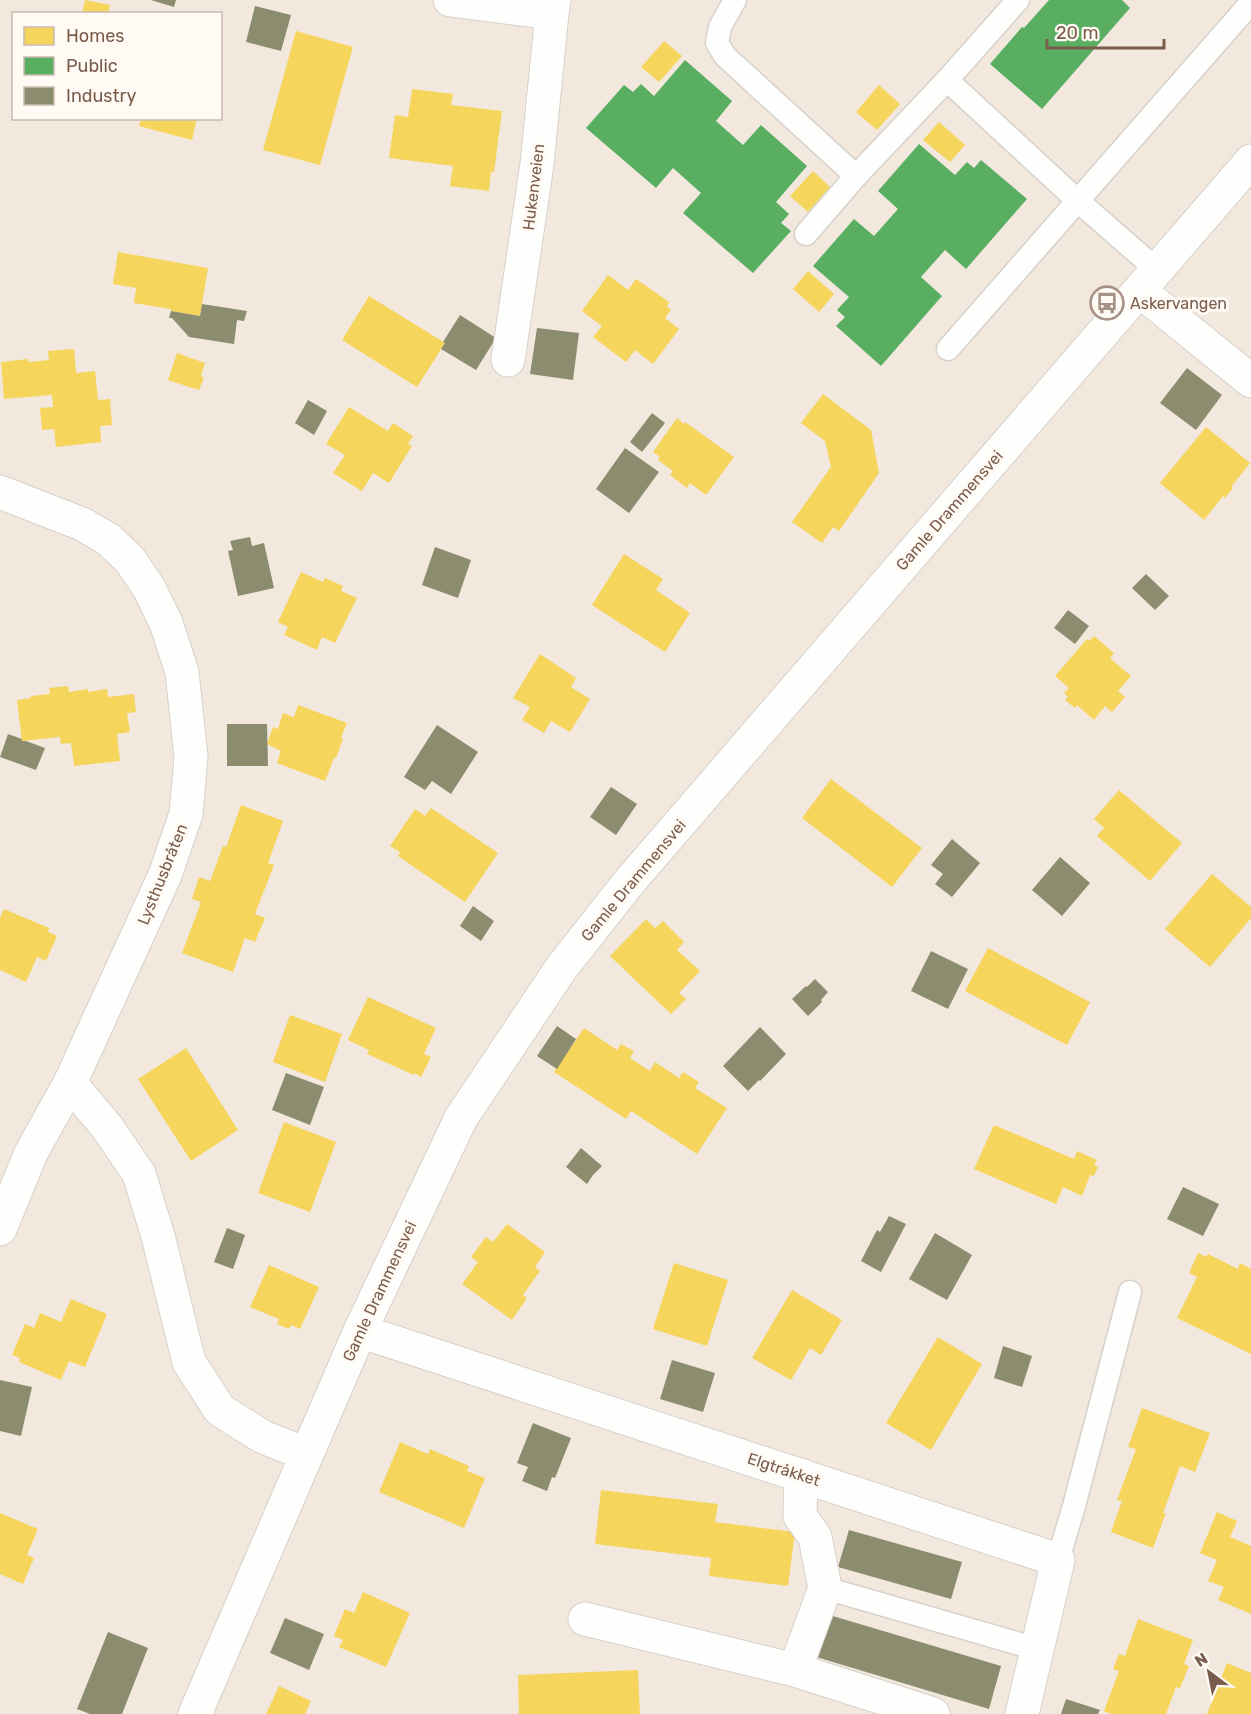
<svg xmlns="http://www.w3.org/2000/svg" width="1251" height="1714" font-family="Rubik,sans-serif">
<rect width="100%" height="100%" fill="#f9f5f0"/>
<path fill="#f2e8de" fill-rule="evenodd" d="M0,0H1251V1714H0ZM14,14H220V118H14Z"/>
<g fill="#f6d55c">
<path d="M85,0L110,5L108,14H82Z"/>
<path d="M296,31L353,47L320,165L263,150Z"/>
<path d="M664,41L682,56L659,82L641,67Z"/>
<path d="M879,85L900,104L877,130L856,112Z"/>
<path d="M412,89L453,94L451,105L502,111L494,172H491L489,191L450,186L453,166L389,158L395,115L408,117Z"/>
<path d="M141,118H197L192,140L139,126Z"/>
<path d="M939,122L965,145L950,162L923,140Z"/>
<path d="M813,171L830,187L808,212L790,196Z"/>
<path d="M118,252L208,268L200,316L171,311V309L134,303L136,288L113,284Z"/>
<path d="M808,271L834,294L819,312L793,289Z"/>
<path d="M608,275L628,290L636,279L669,302L667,307L671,310L665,318L679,329L653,364L635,350L626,362L593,337L602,326L582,311Z"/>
<path d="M369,296L445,343L417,387L342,340Z"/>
<path d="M74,349L76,373L95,371L98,400L110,399L112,425L100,426L101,442L56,447L54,429L42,430L40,408L53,407L52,395L4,399L1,362L28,359L29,362L49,360L48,351Z"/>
<path d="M177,353L205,363L201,376L204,378L199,390L168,380Z"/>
<path d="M823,394L871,430L879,473L839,531L833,527L822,543L792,522L831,467L825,441L801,423Z"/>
<path d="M349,407L388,431L393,423L413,436L408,444L412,446L389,483L373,473L362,491L333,473L345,455L326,444Z"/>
<path d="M677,418L684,424L685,422L734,457L706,495L690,483L687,488L670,475L673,471L658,460L660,457L653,452Z"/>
<path d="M1206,427L1250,463L1231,487L1233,488L1225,498L1223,496L1204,520L1160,483Z"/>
<path d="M624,554L663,579L656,590L690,613L665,652L592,605Z"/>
<path d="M301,572L323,582L325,578L343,586L341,591L357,598L335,643L322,637L317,650L284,635L288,627L278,622Z"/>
<path d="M1094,636L1114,653L1110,658L1131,676L1118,691L1125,697L1112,712L1105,706L1094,720L1077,705L1075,708L1065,700L1068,697L1064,693L1069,688L1055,676L1087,639L1089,641Z"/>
<path d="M540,654L576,678L571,687L590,699L570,732L551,721L544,733L522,720L530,707L513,698Z"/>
<path d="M68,686L69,692L88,689V692L107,689L108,697L134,694L136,712L127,713L130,732L117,734L120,761L74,766L71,743L61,744L60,737L22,741L17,700L31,698V696L50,694L49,688Z"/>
<path d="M298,705L347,723L341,738L343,739L336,758H334L325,781L277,763L281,751L267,744L273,727L278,729L283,713L294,717Z"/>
<path d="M831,779L922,848L892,887L802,818Z"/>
<path d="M1119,790L1182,843L1150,881L1097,836L1104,828L1094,819Z"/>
<path d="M241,805L283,821L268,863L274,865L255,914L265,918L255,942L245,938L233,972L182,953L201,902L192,899L199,877L210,881L223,846L226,847Z"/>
<path d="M431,808L498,853L465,902L398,856L400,852L390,846L415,809L425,816Z"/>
<path d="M1212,874L1251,907V918L1210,967L1165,929Z"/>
<path d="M4,909L49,928L48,932L57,936L46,961L37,957L26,982L0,970V918Z"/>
<path d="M646,919L655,928L663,921L684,942L677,950L700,971L679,993L686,999L671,1014L610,956Z"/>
<path d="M988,948L1090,1002L1067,1045L965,991Z"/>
<path d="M368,997L436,1028L424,1054L431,1057L421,1077L415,1073L414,1075L367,1054L369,1050L348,1040Z"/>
<path d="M290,1015L342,1034L325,1082L273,1062Z"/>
<path d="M584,1028L617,1050L621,1044L634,1051L630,1058L650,1071L655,1062L679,1078L683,1072L699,1082L695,1088L727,1108L697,1154L631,1111L626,1119L554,1072Z"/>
<path d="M186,1048L238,1130L191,1161L138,1079Z"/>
<path d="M284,1122L336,1142L310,1212L258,1193Z"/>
<path d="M994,1125L1074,1159L1077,1151L1097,1160L1094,1165L1098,1167L1094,1176L1090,1175L1082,1196L1063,1187L1056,1204L974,1169Z"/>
<path d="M507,1224L545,1252L535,1267L540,1271L523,1295L527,1298L512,1320L462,1284L478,1262L471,1257L486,1237L493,1242Z"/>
<path d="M1198,1253L1206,1257L1208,1254L1238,1269L1240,1263L1251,1269V1354L1177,1318L1197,1277L1189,1273Z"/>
<path d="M674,1263L728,1280L707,1346L653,1329Z"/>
<path d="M269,1265L319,1287L300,1329L291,1325L289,1329L277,1324L279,1319L250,1307Z"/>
<path d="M792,1290L842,1320L821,1355L810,1348L791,1380L752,1358Z"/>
<path d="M71,1299L107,1314L85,1367L69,1361L61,1380L19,1362L20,1358L12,1355L25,1324L34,1328L40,1313L61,1322Z"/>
<path d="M938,1337L982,1364L931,1450L886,1423Z"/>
<path d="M1142,1408L1210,1433L1195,1472L1180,1466L1163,1513H1166L1153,1548L1111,1532L1122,1501L1117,1500L1136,1449L1128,1447Z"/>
<path d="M400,1442L428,1454L430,1449L469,1466L467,1471L485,1478L464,1528L379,1492Z"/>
<path d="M601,1490L718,1504L715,1522L795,1532L788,1586L709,1576L711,1558L595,1544Z"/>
<path d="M1217,1512L1237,1521L1230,1537L1251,1546V1614L1218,1600L1224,1587L1208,1581L1217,1560L1200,1553Z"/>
<path d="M0,1513L38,1529L27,1555L34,1558L23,1584L0,1574Z"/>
<path d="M363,1592L410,1613L386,1667L339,1647L343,1640L334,1636L345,1609L354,1613Z"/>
<path d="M1138,1619L1193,1640L1184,1664L1189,1666L1180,1688L1176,1687L1166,1714H1111L1104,1711L1119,1671L1113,1669L1119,1654L1125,1656Z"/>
<path d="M1227,1663L1251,1673V1714H1207Z"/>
<path d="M638,1670L640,1714H519L518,1675Z"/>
<path d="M279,1686L311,1701L305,1714H266Z"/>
</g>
<g fill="#5aae61">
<path d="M1049,0H1122L1130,8L1042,109L990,64L1022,27L1024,28Z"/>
<path d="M685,60L732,101L716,121L743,145L761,125L807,166L776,202L789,214L781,223L791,231L753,273L683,213L701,193L673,168L656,188L586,128L624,85L633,92L641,84L654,96Z"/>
<path d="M919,144L955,175L967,162L974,168L981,160L1027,199L966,269L945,250L921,277L942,296L881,366L836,326L845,317L837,310L849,297L813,266L854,219L874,236L898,209L878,191Z"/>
</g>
<g fill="#8c8c6e">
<path d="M151,0H176L174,7Z"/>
<path d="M255,6L291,15L281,51L246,42Z"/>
<path d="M202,304L247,311L244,321L237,320L234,344L189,337L172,318H169L171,311L200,316Z"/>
<path d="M460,315L496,338L476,370L441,349L445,343L443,342Z"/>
<path d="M537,328L579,333L573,380L530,374Z"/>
<path d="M1187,368L1222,395L1196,430L1160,403Z"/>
<path d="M308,400L327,411L314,435L295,423Z"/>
<path d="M652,413L665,423L642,452L630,442Z"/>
<path d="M625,448L659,472L629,513L596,489Z"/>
<path d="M250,537L252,546L264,543L274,588L238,596L228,551L233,550L230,541Z"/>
<path d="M435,547L471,560L458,598L422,585Z"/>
<path d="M1146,574L1169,596L1155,610L1132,588Z"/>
<path d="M1068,610L1089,626L1075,644L1054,628Z"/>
<path d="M227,724H267L268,766H227Z"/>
<path d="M437,725L478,752L451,794L432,781L425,790L404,777Z"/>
<path d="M8,734L22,739V741H26L45,748L36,770L0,757Z"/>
<path d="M611,787L637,804L616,835L590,817Z"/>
<path d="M952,839L980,863L952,897L935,884L943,874L931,865Z"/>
<path d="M1060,857L1090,883L1062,916L1032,890Z"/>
<path d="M473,906L494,921L481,941L460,926Z"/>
<path d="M931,951L968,969L948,1009L911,991Z"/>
<path d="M815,979L828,992L821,1000L822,1002L808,1016L792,999L806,986L807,987Z"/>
<path d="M557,1026L576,1039L557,1069L537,1056Z"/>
<path d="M760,1027L786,1054L760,1081L759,1080L748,1091L723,1066Z"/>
<path d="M286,1073L324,1087L310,1125L272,1110Z"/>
<path d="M581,1148L602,1166L593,1175L587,1184L566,1167Z"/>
<path d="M1183,1187L1219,1204L1203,1236L1167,1219Z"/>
<path d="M889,1216L906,1224L881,1272L861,1261L877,1230L880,1232Z"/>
<path d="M227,1228L245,1235L233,1269L214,1262Z"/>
<path d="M935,1233L972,1255L947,1300L909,1279Z"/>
<path d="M1003,1346L1032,1356L1022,1387L994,1378Z"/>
<path d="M672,1360L715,1373L703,1412L660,1399Z"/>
<path d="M0,1380L32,1387L21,1436L0,1431Z"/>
<path d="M533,1423L571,1438L555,1478L552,1477L547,1491L522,1481L528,1467L517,1463Z"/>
<path d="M849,1530L962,1562L951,1599L838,1567Z"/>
<path d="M826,1614L1001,1666L989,1709L813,1656Z"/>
<path d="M285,1618L324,1634L309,1670L270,1653Z"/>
<path d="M108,1632L148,1648L122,1714H90L77,1709Z"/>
<path d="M1066,1699L1100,1710L1098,1714H1061Z"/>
</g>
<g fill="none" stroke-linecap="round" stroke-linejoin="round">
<defs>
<g id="service">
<path d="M735,0L720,27L717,43L725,56L856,176"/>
<path d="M947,80L1078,201L1157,270"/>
<path d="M806,234L856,176L947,80L1018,0"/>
<path d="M948,349L1249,5"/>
<path d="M1058,1560L1074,1506L1130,1292"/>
<path d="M825,1588L1037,1649"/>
</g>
<g id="minor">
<path d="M450,0L552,13"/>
<path d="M1140,291L1251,381"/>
<path d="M508,360L537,164L552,13L554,0"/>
<path d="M0,492L82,524L108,539L130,560L149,588L166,623L182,672L191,757L186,814L165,875L70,1083L31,1153L0,1229"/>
<path d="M70,1083L107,1127L139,1174L158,1236L189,1362L220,1410L263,1437L306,1454"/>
<path d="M360,1331L1058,1560L1022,1714"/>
<path d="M585,1619L795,1670L933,1714"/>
<path d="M795,1670L825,1588L815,1537L800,1516L801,1475"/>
<path d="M195,1714L360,1331L461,1118L562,967L630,881L1251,161"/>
</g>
</defs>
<use href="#service" stroke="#d7d1cb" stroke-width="25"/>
<use href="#minor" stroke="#d7d1cb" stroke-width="35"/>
<use href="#service" stroke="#fefefd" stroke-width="22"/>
<use href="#minor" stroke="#fefefd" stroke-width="33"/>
</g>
<defs>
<symbol id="bus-ring" viewBox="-11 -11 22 22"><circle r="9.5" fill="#fffaf3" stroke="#a69286" stroke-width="1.5"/><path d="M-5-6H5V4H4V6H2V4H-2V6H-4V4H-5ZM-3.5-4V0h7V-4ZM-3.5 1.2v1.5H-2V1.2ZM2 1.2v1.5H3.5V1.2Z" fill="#a69286"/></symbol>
</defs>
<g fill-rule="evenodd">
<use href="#bus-ring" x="1088" y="284" width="38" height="38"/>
</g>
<g text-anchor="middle" stroke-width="6" stroke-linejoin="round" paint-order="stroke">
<g font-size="16" fill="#7a5c4d" stroke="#fffaf3">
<text transform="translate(533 187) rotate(-83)" y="6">Hukenveien</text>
<text transform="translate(949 510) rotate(-49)" y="6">Gamle Drammensvei</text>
<text transform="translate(162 874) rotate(-68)" y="6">Lysthusbråten</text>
<text transform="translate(633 880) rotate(-50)" y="6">Gamle Drammensvei</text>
<text transform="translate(379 1291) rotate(-65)" y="6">Gamle Drammensvei</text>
<text transform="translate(784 1469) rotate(18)" y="6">Elgtråkket</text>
</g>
<g font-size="16" fill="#7a5c4d" stroke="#fffaf3" text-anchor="start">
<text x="1130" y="309">Askervangen</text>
</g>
</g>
<rect x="12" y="12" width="210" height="108" fill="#fffaf3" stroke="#cabbb1" stroke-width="1.5"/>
<rect x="24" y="27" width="30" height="18" fill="#f6d55c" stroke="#cabbb1" stroke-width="1.5"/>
<text x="66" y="42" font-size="18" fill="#7a5c4d">Homes</text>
<rect x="24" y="57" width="30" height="18" fill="#5aae61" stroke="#cabbb1" stroke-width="1.5"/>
<text x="66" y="72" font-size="18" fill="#7a5c4d">Public</text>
<rect x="24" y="87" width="30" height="18" fill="#8c8c6e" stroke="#cabbb1" stroke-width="1.5"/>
<text x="66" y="102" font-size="18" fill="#7a5c4d">Industry</text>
<g transform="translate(1209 1672) rotate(328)" stroke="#fffaf3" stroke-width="4.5" paint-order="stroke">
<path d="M0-4.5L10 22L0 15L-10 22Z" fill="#7a5c4d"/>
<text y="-9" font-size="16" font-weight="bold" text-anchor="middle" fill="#7a5c4d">N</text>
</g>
<path d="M1047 39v9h117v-9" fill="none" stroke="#7a5c4d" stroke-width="3"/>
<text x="1056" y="39" font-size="18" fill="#7a5c4d" stroke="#fffaf3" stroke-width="4.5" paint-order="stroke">20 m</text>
</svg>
